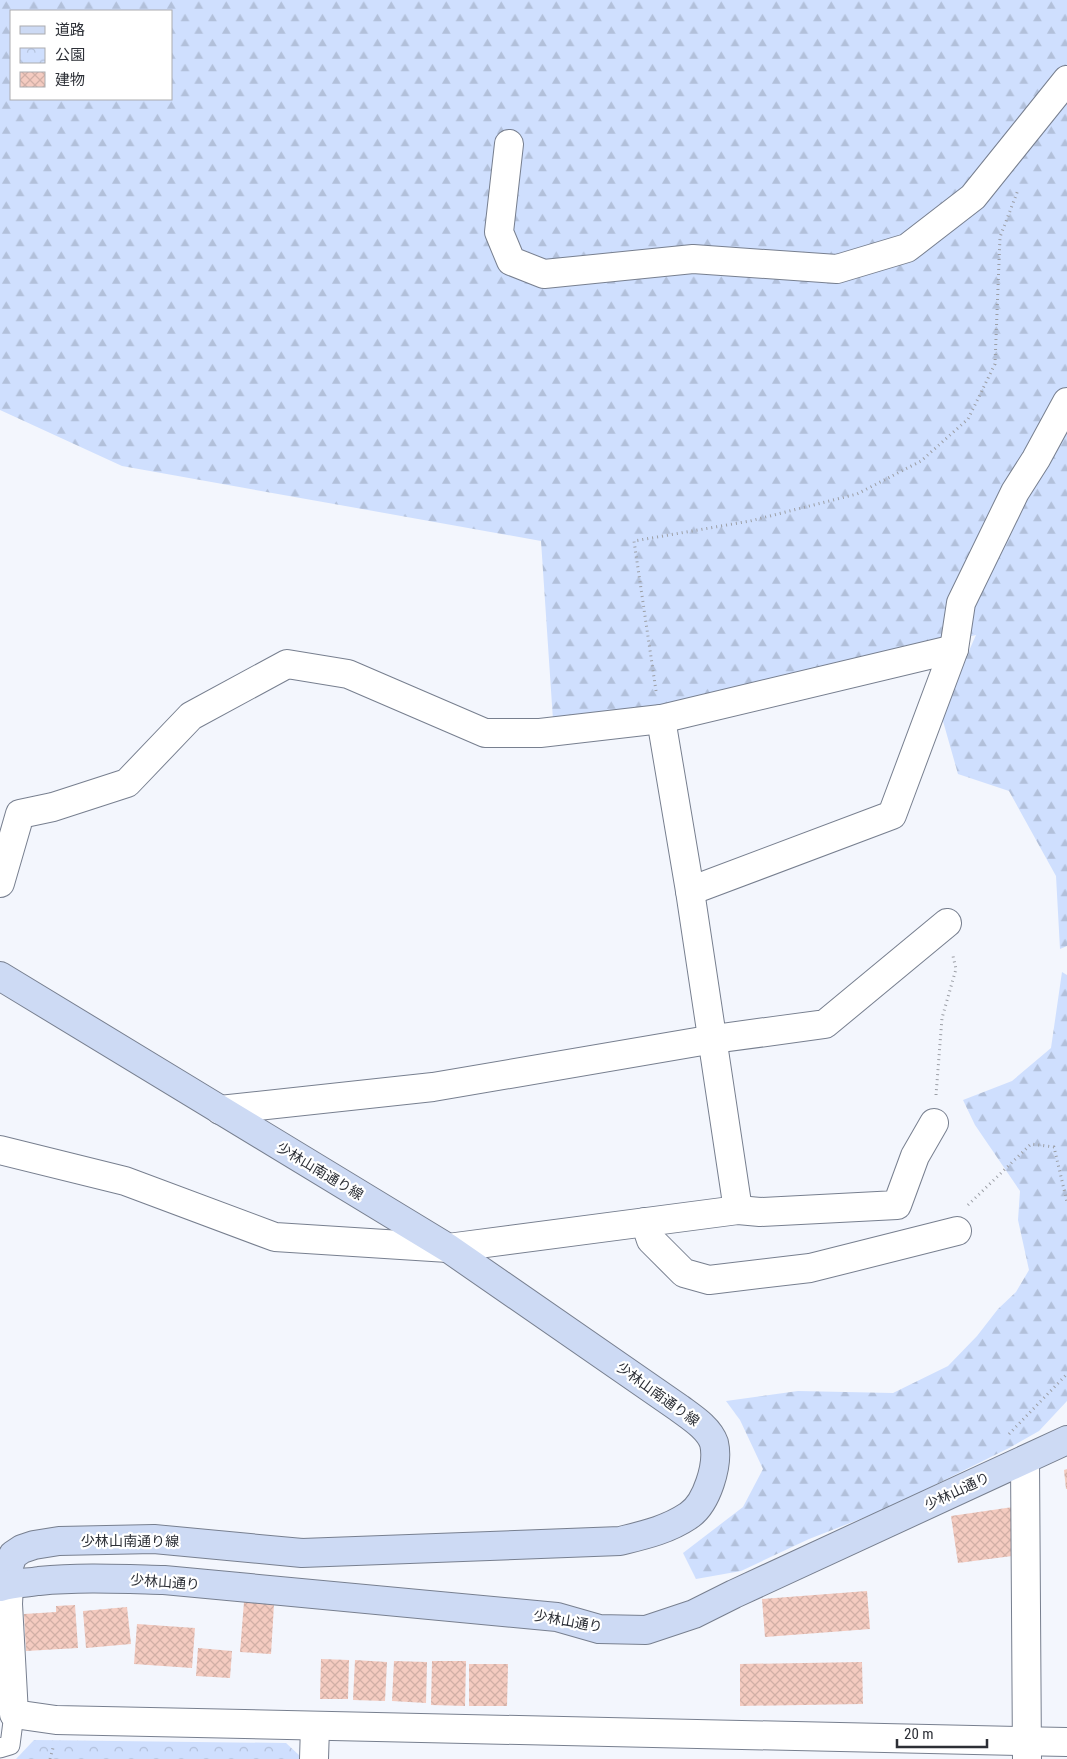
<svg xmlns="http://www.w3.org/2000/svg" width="1067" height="1759" font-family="'Roboto Condensed','Noto Sans JP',sans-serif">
<defs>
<pattern id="forest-firs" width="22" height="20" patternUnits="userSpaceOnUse" patternTransform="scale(1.25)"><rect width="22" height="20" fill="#cfdffe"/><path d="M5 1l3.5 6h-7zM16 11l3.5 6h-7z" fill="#b2c0da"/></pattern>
<pattern id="park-crowns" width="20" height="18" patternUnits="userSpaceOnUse" patternTransform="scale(1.25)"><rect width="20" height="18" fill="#cfdffe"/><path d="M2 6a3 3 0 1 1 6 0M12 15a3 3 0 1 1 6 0" fill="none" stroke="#b2c0da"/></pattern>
<pattern id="building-cross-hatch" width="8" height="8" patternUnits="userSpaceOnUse" patternTransform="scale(1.25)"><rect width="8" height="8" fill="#f4cbc0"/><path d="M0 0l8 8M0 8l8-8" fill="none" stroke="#d1afa6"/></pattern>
</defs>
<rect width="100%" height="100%" fill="#f3f6fd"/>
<g fill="url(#forest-firs)" fill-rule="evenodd">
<path d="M0,0H1067V946L1060,949L1056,876L1009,791L958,774L941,714L976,635L671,703L553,720L541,541L122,466L0,410ZM11,11H171V99H11Z"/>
<path d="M1062,972L1067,975V1401L1039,1431L1009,1448L886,1509L809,1539L741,1571L696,1579L683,1553L743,1507L763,1469L740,1420L726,1401L798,1391L893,1393L948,1366L977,1336L998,1309L1016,1292L1029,1270L1018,1220L1020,1191L975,1125L963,1100L1012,1081L1051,1048Z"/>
</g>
<path fill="url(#park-crowns)" d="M34,1740L286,1743L300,1756V1759H16Z"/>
<g fill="url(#building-cross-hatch)">
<path d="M1067,1469V1489H1066L1064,1470Z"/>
<path d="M1013,1507L1019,1555L958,1563L951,1516Z"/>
<path d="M867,1591L870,1629L765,1637L762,1599Z"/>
<path d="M244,1602L274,1604L271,1654L240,1652Z"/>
<path d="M75,1605L78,1648L26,1651L24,1614L56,1612V1606Z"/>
<path d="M127,1607L131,1644L86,1648L83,1611Z"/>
<path d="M137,1624L195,1628L192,1668L134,1664Z"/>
<path d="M198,1648L232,1651L230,1678L196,1676Z"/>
<path d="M321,1659L349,1660L348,1699H320Z"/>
<path d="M355,1660L387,1662L385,1701L353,1700Z"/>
<path d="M394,1661L427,1662L426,1703L392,1701Z"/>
<path d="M432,1661H466L465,1706L431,1705Z"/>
<path d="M862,1662L863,1704L740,1706V1664Z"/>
<path d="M469,1664H508L507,1706H469Z"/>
</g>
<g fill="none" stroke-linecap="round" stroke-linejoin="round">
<defs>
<path id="lane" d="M0,1748L10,1745L14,1714"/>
<g id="street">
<path d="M509,144L499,232L511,261L544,274L693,259L837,269L907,248L973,197L1067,80"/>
<path d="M661,719L690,891L738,1210"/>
<path d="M0,883L20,814L53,807L127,783L191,716L287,664L348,674L485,733H540L661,719L954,649"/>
<path d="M690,891L892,815L954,649L961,603L1015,492L1036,459L1067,402"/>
<path d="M220,1110L433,1087L714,1039L825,1024L947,923"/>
<path d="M0,1150L125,1181L275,1237L448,1248L738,1210L760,1212L897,1205L915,1156L934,1123"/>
<path d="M645,1222L651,1240L684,1273L709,1280L810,1268L957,1231"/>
<path d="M1025,1460L1027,1759"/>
<path d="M9,1584L8,1604L14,1714L56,1720L1067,1742"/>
<path d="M314,1759L315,1727"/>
</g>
<g id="secondary">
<path d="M0,976L448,1248L679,1408C691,1417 709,1428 714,1443C719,1464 707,1504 688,1516C667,1530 644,1535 620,1541L302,1553L154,1539L59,1541L34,1545L22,1549L13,1555L9,1566V1584"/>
<path d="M0,1587C13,1583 25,1583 39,1581C80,1577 122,1579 164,1580L557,1617L599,1629L646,1630L694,1614L734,1594L1067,1440"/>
</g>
</defs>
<use href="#lane" stroke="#777f8f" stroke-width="21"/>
<use href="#street" stroke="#777f8f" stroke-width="30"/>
<use href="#secondary" stroke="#777f8f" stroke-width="30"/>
<g stroke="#9c9fa6" stroke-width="3" stroke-dasharray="1 4" stroke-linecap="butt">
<path d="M656,691L634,541L750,521L857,494L921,461L968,419L995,364L1000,237L1018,190"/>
<path d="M936,1095L942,1018L956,969L953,956"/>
<path d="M968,1205L1031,1144L1054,1147L1067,1202"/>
<path d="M1009,1434L1067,1374"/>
<path d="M50,1759L53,1748"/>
</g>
<use href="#lane" stroke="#fff" stroke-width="19"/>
<use href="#street" stroke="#fff" stroke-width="28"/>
<use href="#secondary" stroke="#cddaf4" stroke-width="28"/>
</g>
<g text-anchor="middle" stroke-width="4.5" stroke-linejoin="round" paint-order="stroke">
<g font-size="14" fill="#2c2f36" stroke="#fff">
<text transform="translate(320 1171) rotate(31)" y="5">少林山南通り線</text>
<text transform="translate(658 1394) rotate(36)" y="5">少林山南通り線</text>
<text transform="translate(957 1491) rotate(-25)" y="5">少林山通り</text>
<text x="130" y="1546">少林山南通り線</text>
<text transform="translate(165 1582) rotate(4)" y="5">少林山通り</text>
<text transform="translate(568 1621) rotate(10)" y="5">少林山通り</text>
</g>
</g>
<rect x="10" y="10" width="162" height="90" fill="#ffffff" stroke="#abacaf"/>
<rect x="20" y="26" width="25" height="8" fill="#cddaf4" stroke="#abacaf"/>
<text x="55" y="35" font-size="15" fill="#2c2f36">道路</text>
<rect x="20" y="48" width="25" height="15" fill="url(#park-crowns)" stroke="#abacaf"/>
<text x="55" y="60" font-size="15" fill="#2c2f36">公園</text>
<rect x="20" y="72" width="25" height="15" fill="url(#building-cross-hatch)" stroke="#abacaf"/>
<text x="55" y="85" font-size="15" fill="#2c2f36">建物</text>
<path d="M897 1739v8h90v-8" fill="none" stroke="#2c2f36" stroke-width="2.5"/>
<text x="904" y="1739" font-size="15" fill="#2c2f36" stroke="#ffffff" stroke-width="4" paint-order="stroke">20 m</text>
</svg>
